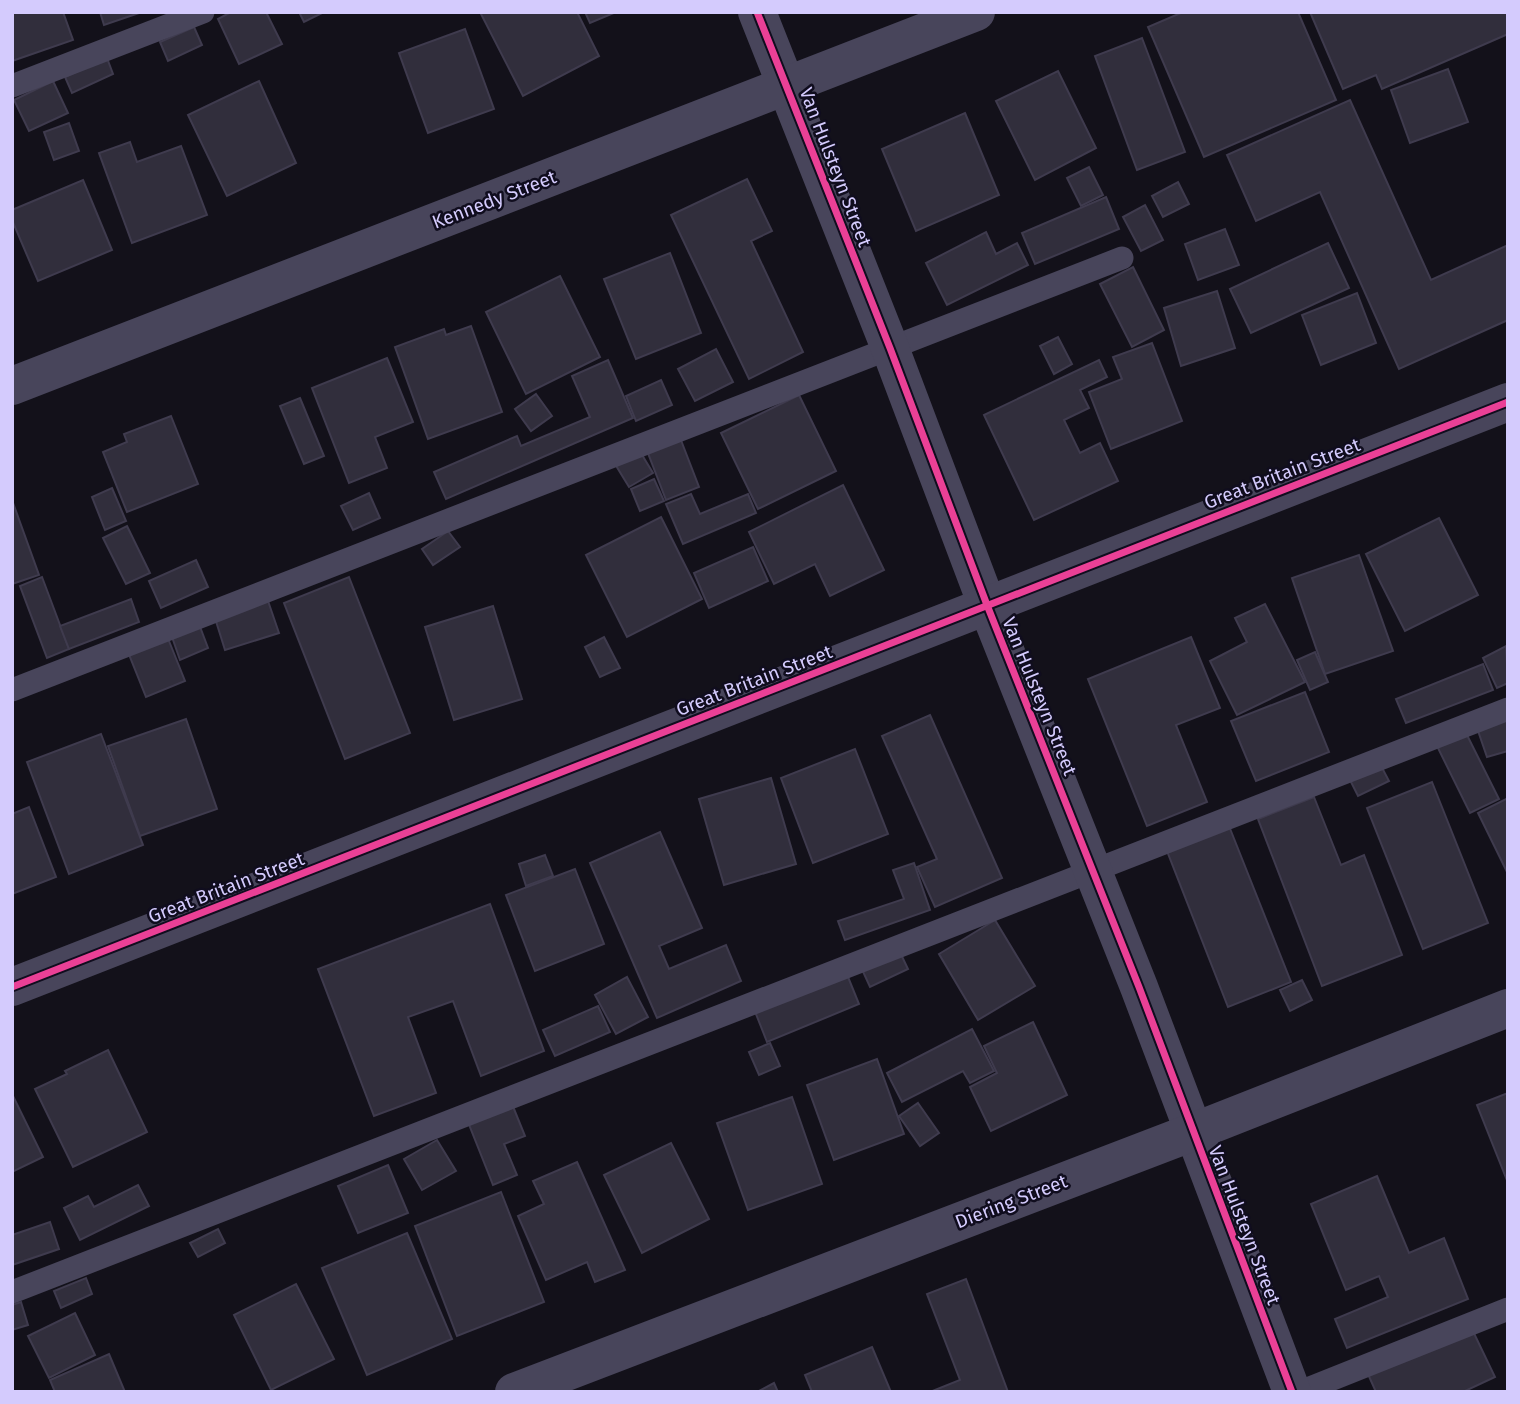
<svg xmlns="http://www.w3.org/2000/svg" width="1520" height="1404" font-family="'Fira Sans',sans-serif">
<rect width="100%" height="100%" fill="#13111a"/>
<g fill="#312e3c" stroke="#3f3b4e" stroke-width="2">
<path d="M16,12H63L73,40L12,61V13Z"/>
<path d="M100,12H142L104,25Z"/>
<path d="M231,12H266L282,44L239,64L218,19Z"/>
<path d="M299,12H324L304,22Z"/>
<path d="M480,12H577L599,56L523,96Z"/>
<path d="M585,12H616L590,23Z"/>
<path d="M1183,12H1298L1336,100L1204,157L1148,27Z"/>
<path d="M1310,12H1508V34L1382,89L1376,75L1343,89Z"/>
<path d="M194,27L202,45L168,61L160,42Z"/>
<path d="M465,29L494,109L428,133L399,53Z"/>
<path d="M1142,38L1185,152L1137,170L1095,56Z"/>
<path d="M107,58L113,74L72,93L65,77Z"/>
<path d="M1448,69L1468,122L1410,143L1391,90Z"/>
<path d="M1058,71L1096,148L1035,180L996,101Z"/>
<path d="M53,81L68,113L29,131L14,100Z"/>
<path d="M259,81L296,163L227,196L188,115Z"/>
<path d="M1350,100L1431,280L1508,245V320L1399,369L1320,192L1256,221L1227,155Z"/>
<path d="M965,113L999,195L916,231L882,149Z"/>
<path d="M69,123L79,151L54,160L44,132Z"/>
<path d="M130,142L137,162L181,146L207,215L132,243L99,153Z"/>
<path d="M1089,167L1103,195L1081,206L1067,178Z"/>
<path d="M747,179L772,231L751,241L803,352L749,379L671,215Z"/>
<path d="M83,180L112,250L38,281L12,220V210Z"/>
<path d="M1178,182L1189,204L1163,217L1152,196Z"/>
<path d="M1106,197L1119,229L1035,264L1022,233Z"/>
<path d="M1145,205L1163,240L1141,251L1123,217Z"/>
<path d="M1225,229L1239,265L1198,280L1185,244Z"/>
<path d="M986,232L996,254L1017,243L1028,265L947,305L926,263Z"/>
<path d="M1328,243L1349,288L1251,333L1230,289Z"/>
<path d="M670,253L701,333L636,359L604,279Z"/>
<path d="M1133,267L1164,330L1132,347L1100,284Z"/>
<path d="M560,276L600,357L526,394L486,312Z"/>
<path d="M1217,291L1235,348L1181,366L1164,308Z"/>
<path d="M1357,293L1376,343L1321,365L1302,315Z"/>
<path d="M471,326L502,412L428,439L395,347L444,329L446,335Z"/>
<path d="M1058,337L1072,364L1054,374L1040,346Z"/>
<path d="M1152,343L1182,421L1111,449L1089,392L1122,379L1113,357Z"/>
<path d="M716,349L733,382L695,401L678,369Z"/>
<path d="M387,358L413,422L375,437L387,468L349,483L312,388Z"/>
<path d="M608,360L633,418L446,499L434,472L517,436L521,446L590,417L572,376Z"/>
<path d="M1099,360L1107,377L1080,390L1089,408L1064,420L1080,453L1100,443L1118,481L1034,520L984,415Z"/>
<path d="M661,380L672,405L636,421L626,396Z"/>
<path d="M536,394L552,416L531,431L515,409Z"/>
<path d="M799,395L836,471L758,509L721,433Z"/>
<path d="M300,398L324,456L304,464L280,406Z"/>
<path d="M171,416L198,484L127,512L103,452L127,442L124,434Z"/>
<path d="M679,435L699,487L666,500L646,448Z"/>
<path d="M639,450L653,473L629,487L615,464Z"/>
<path d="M654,479L664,501L640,511L631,489Z"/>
<path d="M843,485L884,570L830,596L815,564L774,584L749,532Z"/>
<path d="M112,488L126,521L105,530L92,497Z"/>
<path d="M369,493L380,518L353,530L341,506Z"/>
<path d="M691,494L700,514L748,494L756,513L683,544L666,504Z"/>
<path d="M12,500L39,575L12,584Z"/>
<path d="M661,517L702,599L627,637L586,555Z"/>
<path d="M1439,518L1478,595L1405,631L1366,554Z"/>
<path d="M127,526L150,573L126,584L103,538Z"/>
<path d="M448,531L460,547L433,565L422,549Z"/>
<path d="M753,547L768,581L709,608L694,573Z"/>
<path d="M1359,555L1393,651L1325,674L1292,578Z"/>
<path d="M196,560L208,587L161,608L149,581Z"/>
<path d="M42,577L69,649L47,658L20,586Z"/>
<path d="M349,577L410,733L345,759L284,603Z"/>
<path d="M267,598L279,633L225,650L214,615Z"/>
<path d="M131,599L139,622L69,649L60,626Z"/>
<path d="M1265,604L1305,682L1237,715L1210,661L1247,642L1235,618Z"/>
<path d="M493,606L522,699L454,720L425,627Z"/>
<path d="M199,624L208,648L180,660L171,634Z"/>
<path d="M167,636L185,681L146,697L128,652Z"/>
<path d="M604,637L620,668L600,677L585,647Z"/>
<path d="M1191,637L1220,708L1176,725L1207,802L1147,826L1088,679Z"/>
<path d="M1506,646L1508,683L1497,688L1483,658Z"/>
<path d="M1315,652L1328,682L1310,690L1297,660Z"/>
<path d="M1483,664L1493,690L1406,723L1396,699Z"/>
<path d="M1305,692L1329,752L1256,781L1231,721Z"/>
<path d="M930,715L1002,878L935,907L917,867L937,859L882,736Z"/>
<path d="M1508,718V751L1487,757L1477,728Z"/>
<path d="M186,719L217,809L140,836L108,746Z"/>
<path d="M1464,729L1499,799L1470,813L1436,744Z"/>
<path d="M101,734L143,845L69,874L27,762Z"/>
<path d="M855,749L888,834L813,863L781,778Z"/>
<path d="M1379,762L1389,781L1358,796L1349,778Z"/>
<path d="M771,778L796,864L724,885L699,799Z"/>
<path d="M1432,782L1488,923L1423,949L1367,808Z"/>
<path d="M1314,797L1341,865L1364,855L1402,955L1322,986L1258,819Z"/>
<path d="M1508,798V874L1478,813Z"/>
<path d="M29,807L56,877L12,894V814Z"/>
<path d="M1229,826L1291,982L1228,1007L1167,851Z"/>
<path d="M660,832L702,928L659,946L669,969L726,945L741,981L657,1018L590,863Z"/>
<path d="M545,855L553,876L526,886L519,864Z"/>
<path d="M914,863L930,910L845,940L838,921L904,899L893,870Z"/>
<path d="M575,869L604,944L535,971L506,895Z"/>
<path d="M490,904L544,1051L481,1076L453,1001L408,1017L436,1093L374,1116L318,969Z"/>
<path d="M995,920L1035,986L978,1020L939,954Z"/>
<path d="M898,948L908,969L870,987L860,965Z"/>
<path d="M846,972L859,1004L767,1042L754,1009Z"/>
<path d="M627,977L648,1017L616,1034L595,995Z"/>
<path d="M1302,980L1312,1000L1290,1011L1280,990Z"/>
<path d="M598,1006L610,1032L555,1056L543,1030Z"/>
<path d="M1033,1022L1067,1095L991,1131L970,1087L997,1073L984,1046Z"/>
<path d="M972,1029L994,1071L970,1083L963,1071L902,1102L887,1073Z"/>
<path d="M770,1043L780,1066L759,1075L749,1052Z"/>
<path d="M108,1050L147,1132L73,1167L35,1089L67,1074L65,1071Z"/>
<path d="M877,1059L904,1134L834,1160L807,1085Z"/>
<path d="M1508,1093V1183L1477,1105Z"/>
<path d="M12,1094L43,1157L12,1172Z"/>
<path d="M792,1097L822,1184L748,1210L717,1123Z"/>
<path d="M918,1103L939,1133L920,1146L899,1116Z"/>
<path d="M512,1104L525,1136L504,1144L517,1175L493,1185L468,1122Z"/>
<path d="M437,1140L456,1171L422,1190L404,1159Z"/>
<path d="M671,1143L709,1219L642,1253L604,1175Z"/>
<path d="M577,1162L625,1270L595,1282L587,1262L546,1280L518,1216L544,1204L533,1181Z"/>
<path d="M388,1165L408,1213L358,1233L338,1186Z"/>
<path d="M1377,1176L1409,1253L1444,1238L1468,1299L1347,1348L1335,1319L1388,1297L1379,1276L1346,1290L1311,1204Z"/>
<path d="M138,1185L149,1206L80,1240L64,1208L88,1196L94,1207Z"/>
<path d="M501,1192L544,1302L457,1336L415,1226Z"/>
<path d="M50,1222L59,1249L12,1265V1235Z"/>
<path d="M218,1229L225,1243L198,1257L190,1243Z"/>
<path d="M407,1233L452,1339L367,1375L322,1268Z"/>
<path d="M86,1278L92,1294L61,1308L54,1291Z"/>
<path d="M966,1279L1008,1392H930L960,1380L927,1294Z"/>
<path d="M296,1284L334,1359L271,1390L234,1315Z"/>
<path d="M21,1302L28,1325L12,1330V1305Z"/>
<path d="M75,1313L95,1355L49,1378L28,1336Z"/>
<path d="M1470,1325L1495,1377L1463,1392H1376L1367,1372Z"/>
<path d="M872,1347L891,1392H812L805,1375Z"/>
<path d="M109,1354L125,1392H55L50,1380Z"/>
<path d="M774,1383L778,1392H757Z"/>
</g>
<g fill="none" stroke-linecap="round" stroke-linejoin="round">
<g stroke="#48455b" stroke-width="23">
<path d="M12,86L203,12"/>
<path d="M12,690L1122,258"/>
<path d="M12,1292L1508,709"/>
<path d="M1300,1392L1508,1309"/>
</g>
<g stroke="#48455b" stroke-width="38">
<path d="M757,12L890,348L987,605L1139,987L1292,1392"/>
<path d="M12,386L976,12"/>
<path d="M12,987L1508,402"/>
<path d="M514,1392L1193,1132L1508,1008"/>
</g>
<defs>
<g id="cycleway">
<path d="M757,12L890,348L987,605L1139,987L1292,1392"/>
<path d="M12,987L1508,402"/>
</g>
</defs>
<use href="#cycleway" stroke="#100d1e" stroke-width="11"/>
<use href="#cycleway" stroke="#ea4096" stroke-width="7"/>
</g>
<g text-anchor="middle" stroke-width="5" stroke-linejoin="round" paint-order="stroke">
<g font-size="19" fill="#d4cbfd" stroke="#100d1e">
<text transform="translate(836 167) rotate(69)" y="7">Van Hulsteyn Street</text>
<text transform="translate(494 199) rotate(-21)" y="7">Kennedy Street</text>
<text transform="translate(1282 473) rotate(-21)" y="7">Great Britain Street</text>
<text transform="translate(754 680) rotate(-21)" y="7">Great Britain Street</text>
<text transform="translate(1040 696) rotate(68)" y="7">Van Hulsteyn Street</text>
<text transform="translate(226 887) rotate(-21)" y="7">Great Britain Street</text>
<text transform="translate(1011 1201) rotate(-21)" y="7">Diering Street</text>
<text transform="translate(1245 1225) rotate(69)" y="7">Van Hulsteyn Street</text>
</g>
</g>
<rect width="1520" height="1404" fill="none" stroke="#d4cbfd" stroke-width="28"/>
</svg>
